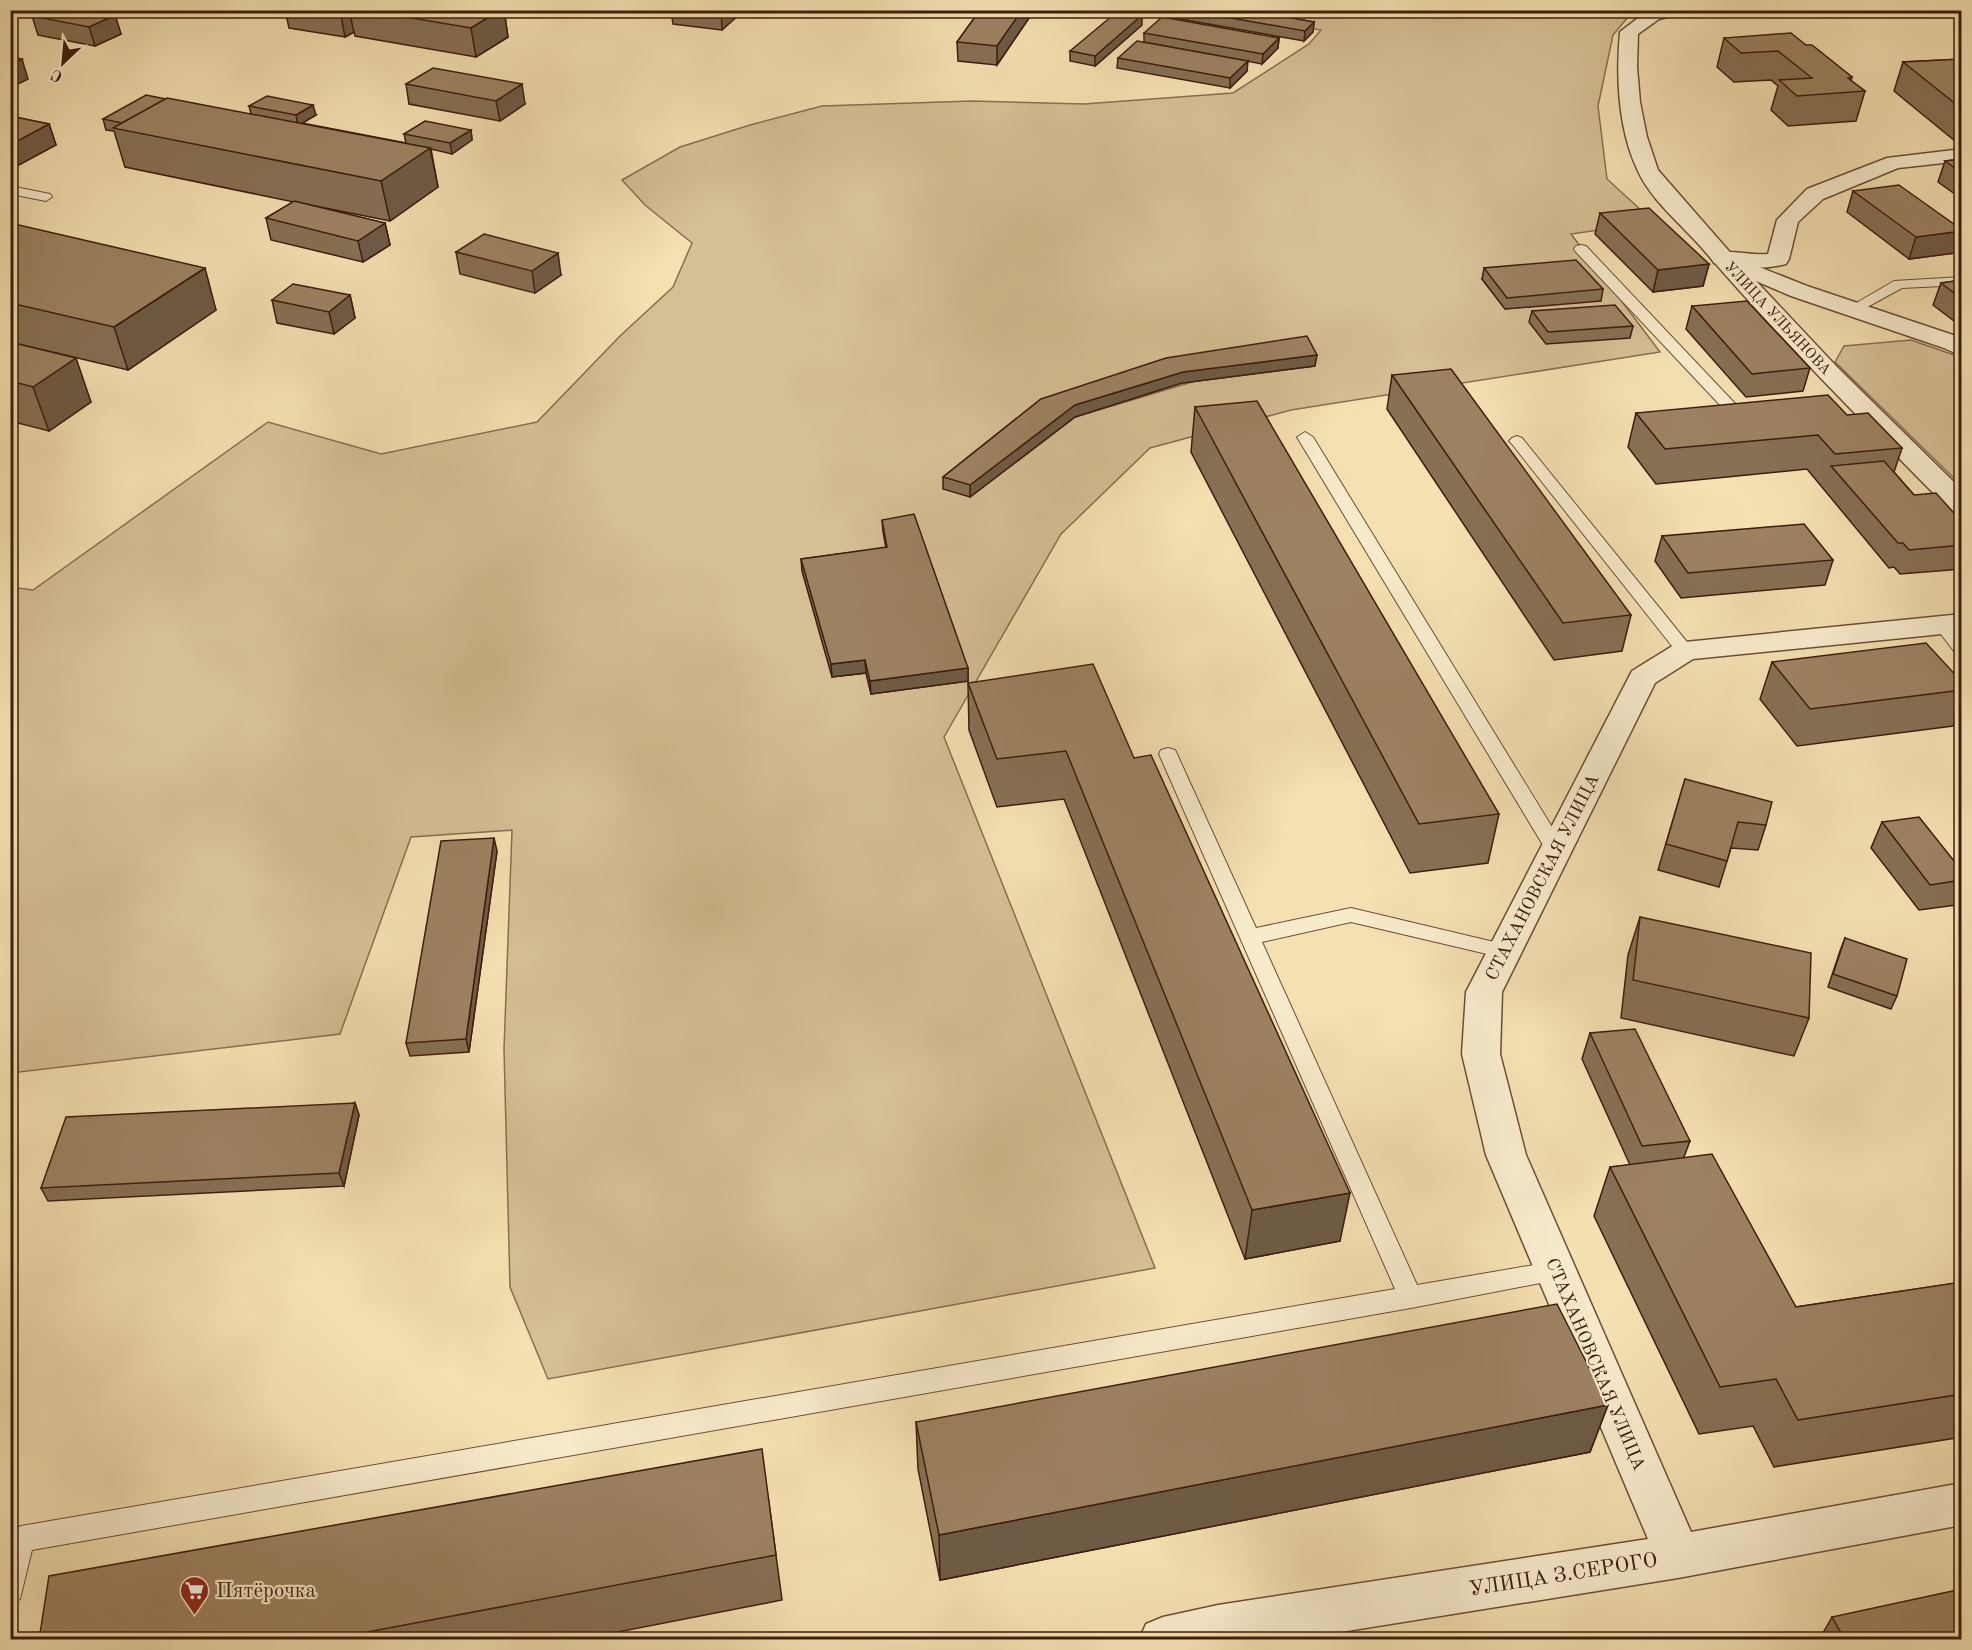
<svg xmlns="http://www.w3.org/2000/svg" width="1972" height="1650" font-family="'Old Standard TT',serif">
<rect width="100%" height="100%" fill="#f4e0b1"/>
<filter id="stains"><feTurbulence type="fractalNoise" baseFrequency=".00333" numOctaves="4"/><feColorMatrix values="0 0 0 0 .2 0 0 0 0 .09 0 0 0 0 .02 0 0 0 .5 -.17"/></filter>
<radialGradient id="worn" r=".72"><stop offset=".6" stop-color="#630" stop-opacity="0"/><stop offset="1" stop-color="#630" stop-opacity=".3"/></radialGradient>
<g fill="#d5bf95" stroke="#8a6e51" stroke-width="1.5" fill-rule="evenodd">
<path d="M1212,11H1633L1613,35L1598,106L1607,179L1654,222L1571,234L1660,352L1291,410L1150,448L1061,534L944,737L1155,1268L548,1379L510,1287L504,1049L512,830L411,837L340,1034L11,1073V587L33,590L268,422L381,454L537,422L620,336L673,287L692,243L645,205L622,180L680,147L750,125L822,106L972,101L1084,104L1233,93L1309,44L1321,30ZM1482,279L1600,300L1505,309ZM1306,348L1075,417L970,497L1041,410ZM888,560L968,680L871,694L866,673Z"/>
<path d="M1911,340L1957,356L1961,360V485L1835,362L1844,346Z"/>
</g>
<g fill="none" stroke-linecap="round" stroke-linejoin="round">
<defs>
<g id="service">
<path d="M10,186L50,194L52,197L46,201L10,194Z"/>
<path d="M1581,245L1586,246L1744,413L1752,414L1755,417L1752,420L1735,421L1576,252L1574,249L1576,246Z"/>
<path d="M1962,277V285L1902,288L1858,312H1848L1846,309L1894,281Z"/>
<path d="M1305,432L1313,437L1563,845L1566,850L1563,855L1556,857L1549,855L1297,437Z"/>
<path d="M1517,436L1522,438L1691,647L1694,651L1691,655H1679L1512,444L1509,441L1512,438Z"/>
<path d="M1943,620C1959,624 1962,641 1962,655L1956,654L1934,625L1937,621Z"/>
<path d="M1168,748L1175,750L1177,754L1256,928L1351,908L1511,946L1514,951L1511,956L1504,958L1351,922L1262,942L1417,1285L1557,1261L1566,1264L1569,1271L1566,1278L1411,1308L32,1550L20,1599L10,1603V1532L21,1526L1395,1289L1159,754L1161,750Z"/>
</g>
<g id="minor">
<path d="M1962,149V161L1898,168L1823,199L1798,222L1789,259L1786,264C1762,270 1738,269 1714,263L1711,258L1714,253C1732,249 1750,256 1768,254L1777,220L1807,189L1887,158Z"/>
<path d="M1962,614V632L1693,659L1655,683L1502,992L1500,1054L1526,1155L1691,1532L1962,1483V1525L1678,1578L1291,1640H1139L1146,1624L1163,1617L1218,1605L1648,1539L1486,1155L1462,1054L1466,992L1632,671L1674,645L1685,642Z"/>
</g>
<path id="tertiary" d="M1682,10L1679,14L1659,19L1638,34L1637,67L1640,102L1647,137L1658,170L1734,257L1807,286L1962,338V356L1944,348L1791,296L1756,281L1837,367L1962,490V514L1952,512C1867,426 1781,340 1702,248C1681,224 1651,200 1638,171C1618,129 1616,77 1620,32L1647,11Z"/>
</defs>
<use href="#service" stroke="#6c4e36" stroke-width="2"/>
<use href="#minor" stroke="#6c4e36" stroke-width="3"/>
<use href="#tertiary" stroke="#6c4e36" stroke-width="3"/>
<use href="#service" fill="#f8ebcc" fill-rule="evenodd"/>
<use href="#minor" fill="#f8ebcc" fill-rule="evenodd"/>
<use href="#tertiary" fill="#f8ebcc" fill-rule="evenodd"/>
</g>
<g fill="#877054" stroke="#3e1d0d" stroke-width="1.5">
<path d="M196,10H222L217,13Z"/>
<path d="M285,10H504L508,37L476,57L355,36L354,32L345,37L289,28Z"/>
<path d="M671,10H744L722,30L673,24Z"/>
<path d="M980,10H1031V15L997,65L958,61L957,42Z"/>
<path d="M1135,10H1247L1314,22L1313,32L1304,41L1135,11Z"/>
<path d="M115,15L121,34L95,46L38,35L32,16Z"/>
<path d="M1958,22H1962V35L1955,32Z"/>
<path d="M1142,25L1095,66L1070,61V51Z"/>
<path d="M1144,33L1279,38L1278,48L1262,64L1144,42Z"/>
<path d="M1724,38L1806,45L1852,77L1851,81L1865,91L1856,121L1788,126L1771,110L1778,86L1771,80L1734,82L1717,67Z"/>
<path d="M1118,58L1247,71L1230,88L1117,68Z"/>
<path d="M1962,59V141H1955L1894,91L1903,62Z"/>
<path d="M406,84L525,104L500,121L409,104Z"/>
<path d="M249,106L316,115L302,123L406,143L404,134L471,130L472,140L452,154L431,149L438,187L390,221L305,204L385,223L390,245L363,262L271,240L266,218L294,202L125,167L114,131L106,130L103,119L251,114Z"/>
<path d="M10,116L49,124L56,145L17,166L10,164Z"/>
<path d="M1962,159V199L1938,182L1945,161Z"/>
<path d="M1853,191L1962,230V234L1955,253L1909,259L1847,212Z"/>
<path d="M1600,213L1709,264L1703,286L1653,292L1595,234Z"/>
<path d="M10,223L216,310L128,370L14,343L91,402L49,431L10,421Z"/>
<path d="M456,252L561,275L535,293L460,274Z"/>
<path d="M1484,268L1603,289L1601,301L1505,309L1482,279Z"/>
<path d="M1962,280V327L1933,305L1941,283Z"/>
<path d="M350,295L355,318L334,334L277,323L272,300Z"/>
<path d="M1692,306L1810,368L1803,391L1746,397L1686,329Z"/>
<path d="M1532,311L1633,326L1630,338L1546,344L1529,322Z"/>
<path d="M1315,366L1182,383L1075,417L970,497L943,489V477L1041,399Z"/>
<path d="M1392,375L1631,615L1622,651L1554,660L1387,409Z"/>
<path d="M1195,407L1499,814L1488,863L1410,873L1191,452Z"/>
<path d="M1636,413L1847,415L1902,448L1894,472L1914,495L1962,522V569L1900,574L1894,567L1889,568L1807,469L1656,484L1628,447Z"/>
<path d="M882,520L968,668V681L871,694L866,673L832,677L802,571L801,559L886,548L883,532Z"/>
<path d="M1662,536L1833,560L1825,585L1681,598L1655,561Z"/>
<path d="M1772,662L1962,682V705L1953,726L1797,746L1760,699Z"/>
<path d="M968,683L1134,758L1340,1241L1245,1259L1064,799L997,807L969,730Z"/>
<path d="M1685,779L1766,825L1758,850L1731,848L1719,887L1658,870Z"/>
<path d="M1882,822L1962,871V894L1956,905L1919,910L1871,848Z"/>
<path d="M497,851L469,1052L410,1056L406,1043Z"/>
<path d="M1640,917L1809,1018L1794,1056L1621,1018L1628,955Z"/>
<path d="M1845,938L1897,996L1891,1009L1828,987L1840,951Z"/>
<path d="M1590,1033L1690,1141L1684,1157L1796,1307L1962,1282V1437L1774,1467L1753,1426L1699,1434L1594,1216L1610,1167L1630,1165L1582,1059Z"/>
<path d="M355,1103L359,1115L344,1186L48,1201L41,1188Z"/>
<path d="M1608,1405L1590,1452L940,1580L918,1469L916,1422Z"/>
<path d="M768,1496L782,1600L577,1640H39Z"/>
<path d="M1832,1617L1962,1640H1819Z"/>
</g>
<g fill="#6e5b45" stroke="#3e1d0d" stroke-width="1.5">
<path d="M340,10H349L354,32L345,37Z"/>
<path d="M500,10H504L508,37L476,57L471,28Z"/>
<path d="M721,10H744L722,30Z"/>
<path d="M1022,10H1031V15L997,65V46Z"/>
<path d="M115,15L121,34L95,46L89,27Z"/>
<path d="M1142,15V25L1095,66V56Z"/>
<path d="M1314,22L1313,32L1304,41L1305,31Z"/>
<path d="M1279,38L1278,48L1262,64L1263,54Z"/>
<path d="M22,59L28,79L10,88V65Z"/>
<path d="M1248,61L1247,71L1230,88V78Z"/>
<path d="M522,84L525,104L500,121L496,101Z"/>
<path d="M313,105L316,115L298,126L296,115Z"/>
<path d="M49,124L56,145L17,166L10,145Z"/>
<path d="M471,130L472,140L452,154L450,143Z"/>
<path d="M430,148L438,187L390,221L381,181Z"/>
<path d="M385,223L390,245L363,262L358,241Z"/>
<path d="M1962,231L1955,253L1909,259L1916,237Z"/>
<path d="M558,253L561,275L535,293L532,271Z"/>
<path d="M1709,264L1703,286L1653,292L1658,270Z"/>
<path d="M205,268L216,310L128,370L114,327Z"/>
<path d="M350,295L355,318L334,334L329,312Z"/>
<path d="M1317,355L1315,366L1182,383L1075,417L970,497V485L1075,405L1183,372Z"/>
<path d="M76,358L91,402L49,431L33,387Z"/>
<path d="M865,660L866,673L832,677L831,664Z"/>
<path d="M968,668V681L871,694L870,681Z"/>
<path d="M494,838L497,851L469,1052L466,1039Z"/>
<path d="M355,1103L359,1115L344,1186L339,1173Z"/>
<path d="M1350,1193L1340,1241L1245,1259L1252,1210Z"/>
<path d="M1608,1405L1590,1452L940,1580L939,1535Z"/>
</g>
<g fill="#9d8262" stroke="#3e1d0d" stroke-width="1.5">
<path d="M44,10H93L115,15L89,27L32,16Z"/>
<path d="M364,10H500L471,28Z"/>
<path d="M980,10H1022L997,46L957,42Z"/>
<path d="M1186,10H1247L1314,22L1305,31Z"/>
<path d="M1118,11L1142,15L1095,56L1070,51Z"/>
<path d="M1162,17L1279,38L1263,54L1144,33Z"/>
<path d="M1791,33L1806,45H1812L1852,77L1848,78L1865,91L1797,96L1779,80L1812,78L1778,51L1741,53L1724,38Z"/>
<path d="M1137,41L1248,61L1230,78L1118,58Z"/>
<path d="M10,57L22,59L10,65Z"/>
<path d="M1962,59V109L1903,62Z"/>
<path d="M433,68L522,84L496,101L406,84Z"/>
<path d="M146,95L166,99L122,123L103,119Z"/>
<path d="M267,96L313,105L296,115L249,106Z"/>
<path d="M167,98L430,148L381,181L113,128Z"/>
<path d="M10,116L49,124L10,145Z"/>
<path d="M425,121L471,130L450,143L404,134Z"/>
<path d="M1962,159V173L1945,161Z"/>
<path d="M1899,185L1962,230V231L1916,237L1853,191Z"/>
<path d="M294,201L385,223L358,241L266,218Z"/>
<path d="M1649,208L1709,264L1658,270L1600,213Z"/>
<path d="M10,223L205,268L114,327L10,303Z"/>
<path d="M484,234L558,253L532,271L456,252Z"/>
<path d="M1576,260L1603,289L1507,298L1484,268Z"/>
<path d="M1962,280V299L1941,283Z"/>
<path d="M293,284L350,295L329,312L272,300Z"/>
<path d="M1747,301L1810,368L1752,374L1692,306Z"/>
<path d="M1615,305L1633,326L1548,332L1532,311Z"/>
<path d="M1307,336L1317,355L1183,372L1075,405L970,485L943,477L1041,399L1166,358Z"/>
<path d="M10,342L76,358L33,387L10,381Z"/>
<path d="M1451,369L1631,615L1563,623L1392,375Z"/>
<path d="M1828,395L1847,415L1868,413L1902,448L1835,454L1818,435L1665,449L1636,413Z"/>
<path d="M1257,401L1499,814L1419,824L1195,407Z"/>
<path d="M1884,461L1914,495L1936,493L1962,522V545L1909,550L1903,543H1898L1831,466Z"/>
<path d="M914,514L968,668L870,681L865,660L831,664L801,559L887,547L882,520Z"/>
<path d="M1804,524L1833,560L1688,573L1662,536Z"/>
<path d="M1926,643L1962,682V690L1810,709L1772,662Z"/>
<path d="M1093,664L1134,758L1151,755L1350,1193L1252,1210L1066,751L997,759L968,683Z"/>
<path d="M1685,779L1772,802L1766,825L1738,822L1727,861L1666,844Z"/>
<path d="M1919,817L1962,871V880L1930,885L1882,822Z"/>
<path d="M494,838L466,1039L406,1043L441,841Z"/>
<path d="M1640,917L1811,953L1809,1018L1633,980Z"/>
<path d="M1845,938L1907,959L1897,996L1833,974Z"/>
<path d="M1635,1029L1690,1141L1642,1146L1590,1033Z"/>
<path d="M355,1103L339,1173L41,1188L66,1117Z"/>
<path d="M1712,1154L1796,1307L1962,1282V1394L1798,1420L1776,1379L1720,1387L1610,1167Z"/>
<path d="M1557,1304L1608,1405L939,1535L916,1422Z"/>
<path d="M762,1449L776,1555L325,1640H39L49,1576Z"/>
<path d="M1962,1589V1640H1845L1832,1617Z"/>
</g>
<defs>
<symbol id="supermarket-pin" viewBox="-11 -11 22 30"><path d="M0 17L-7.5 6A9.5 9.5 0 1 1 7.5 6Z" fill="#8f2418" stroke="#f8ebcc"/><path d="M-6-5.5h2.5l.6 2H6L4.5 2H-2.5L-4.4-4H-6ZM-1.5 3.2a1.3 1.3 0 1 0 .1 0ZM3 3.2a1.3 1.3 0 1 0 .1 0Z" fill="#fff"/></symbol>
</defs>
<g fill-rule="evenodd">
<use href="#supermarket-pin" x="178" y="1574" width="33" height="45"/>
</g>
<g text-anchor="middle" stroke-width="4.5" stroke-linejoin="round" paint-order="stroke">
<g font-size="15" fill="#3e1d0d" stroke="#f8ebcc">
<text transform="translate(1778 318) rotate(47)" y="5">УЛИЦА УЛЬЯНОВА</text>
</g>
<g font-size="18" fill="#3e1d0d" stroke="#f8ebcc">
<text transform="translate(1542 877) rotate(-63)" y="6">СТАХАНОВСКАЯ УЛИЦА</text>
<text transform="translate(1596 1364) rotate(67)" y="6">СТАХАНОВСКАЯ УЛИЦА</text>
</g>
<g font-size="21" fill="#3e1d0d" stroke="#f8ebcc">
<text transform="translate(1563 1574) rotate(-9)" y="7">УЛИЦА З.СЕРОГО</text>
</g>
<g font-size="21" fill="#3e1d0d" stroke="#f8ebcc" text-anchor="start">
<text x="216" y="1597">Пятёрочка</text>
</g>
</g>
<rect width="1972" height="1650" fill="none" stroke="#f4e0b1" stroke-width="36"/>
<rect x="12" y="12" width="1948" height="1626" fill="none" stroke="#3e1d0d" stroke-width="3"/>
<rect x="18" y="18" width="1936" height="1614" fill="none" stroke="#3e1d0d" stroke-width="1.5"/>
<g transform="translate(63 63) rotate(206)" stroke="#f8ebcc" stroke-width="4.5" paint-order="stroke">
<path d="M0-4.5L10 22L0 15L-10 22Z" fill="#3e1d0d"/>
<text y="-9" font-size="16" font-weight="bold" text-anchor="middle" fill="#3e1d0d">С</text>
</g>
<rect width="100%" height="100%" filter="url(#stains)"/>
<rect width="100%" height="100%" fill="url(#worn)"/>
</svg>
